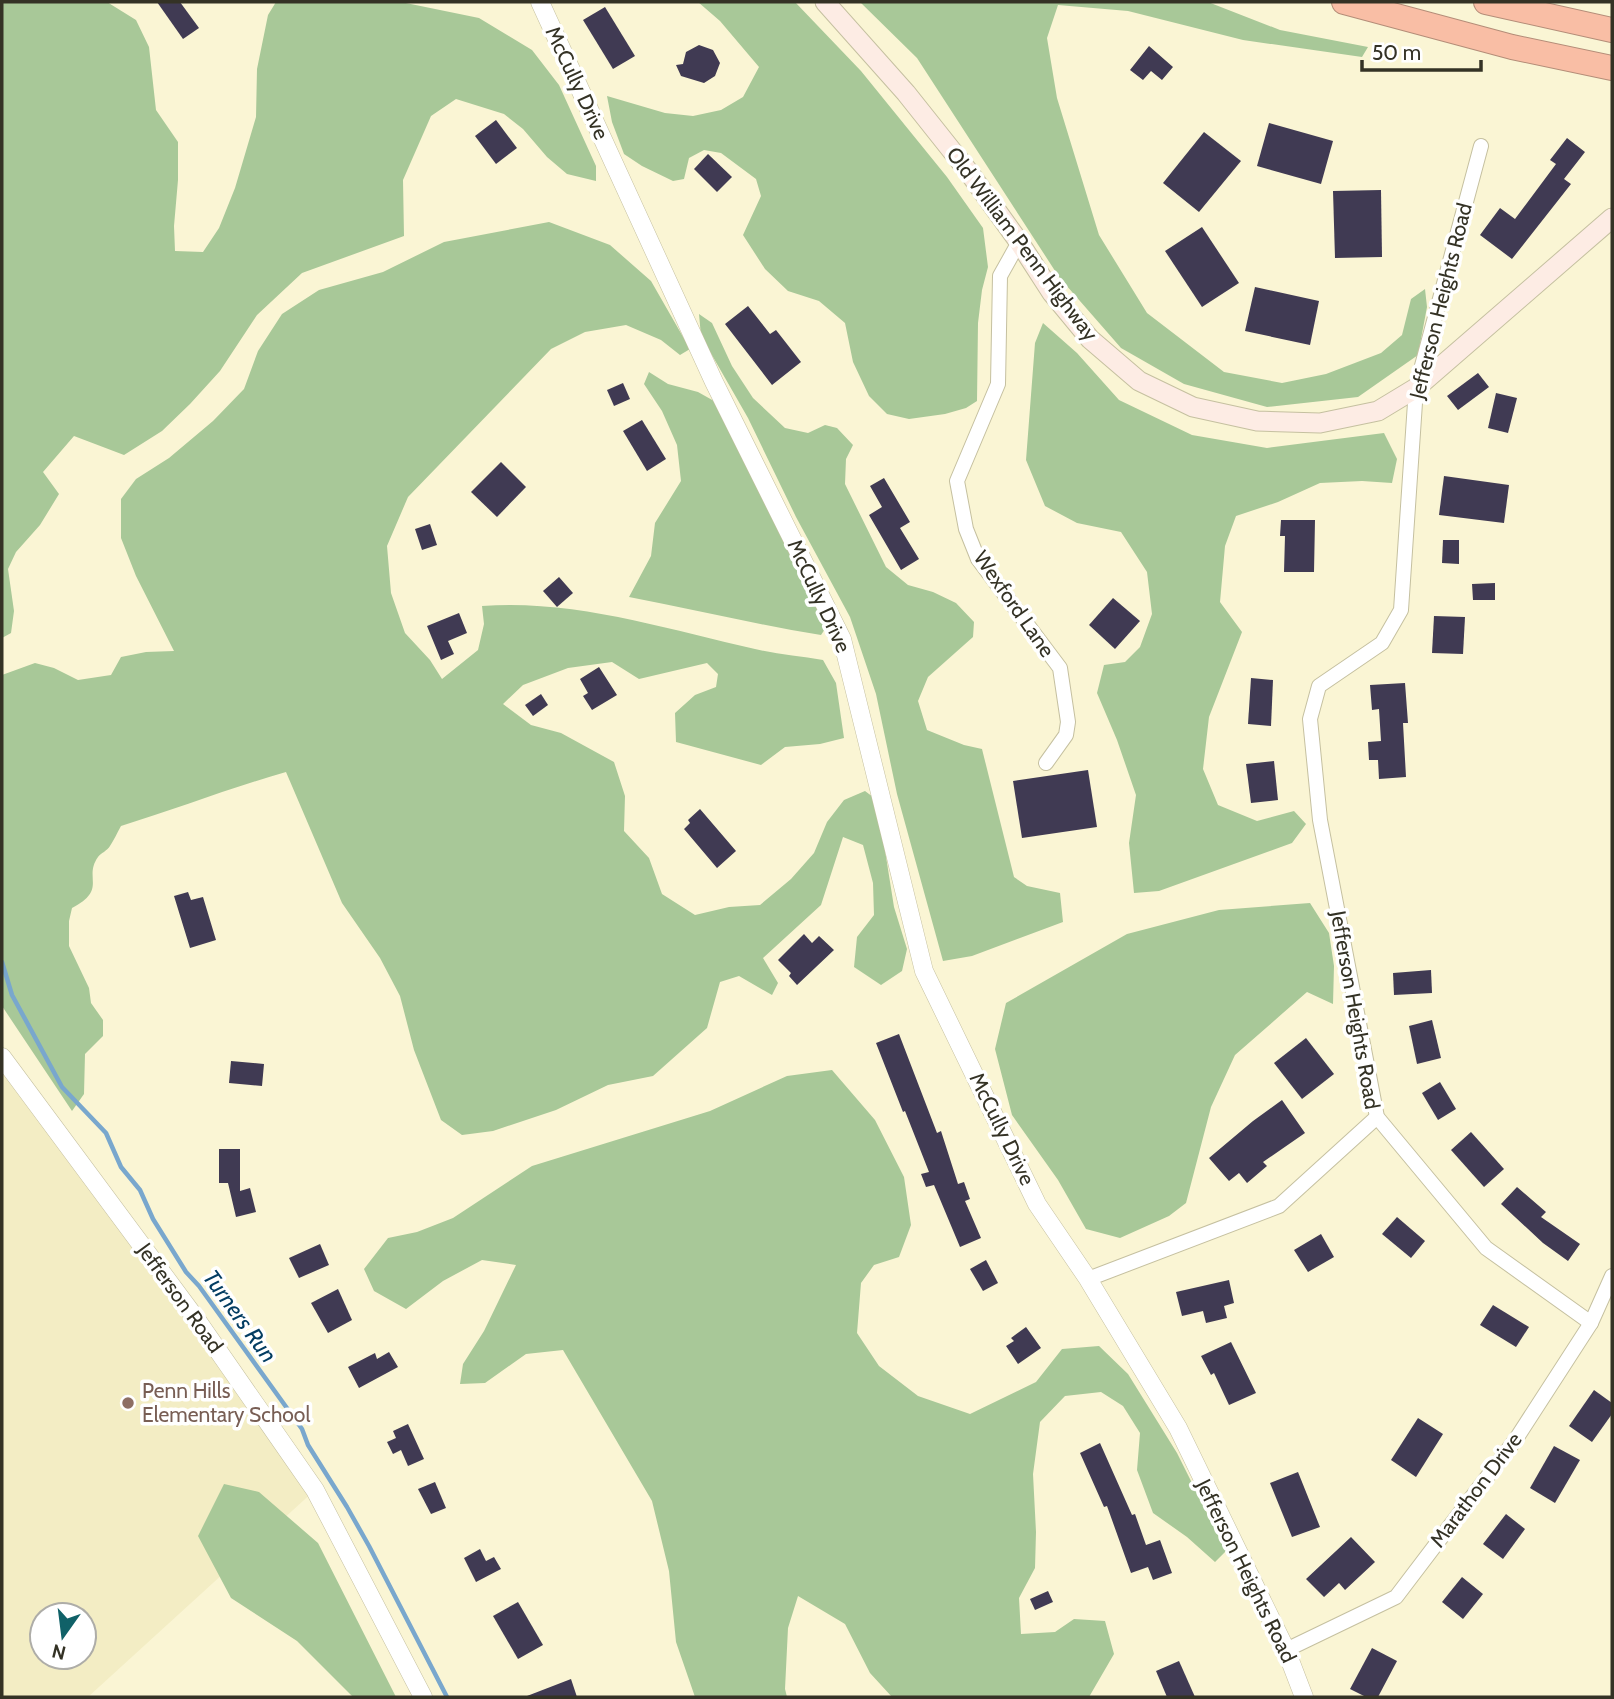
<svg xmlns="http://www.w3.org/2000/svg" width="1614" height="1699" font-family="Cabin,sans-serif">
<rect width="100%" height="100%" fill="#faf5d4"/>
<path fill="#f3edc4" fill-rule="evenodd" d="M2,1057L315,1490L88,1697H2ZM42,1615H84V1657H42Z"/>
<g fill="#a8c898">
<path d="M2,2H107L136,20L149,47L156,110L178,142V180L174,226L175,251L203,252L219,228L235,188L256,117L257,69L268,15L276,2H401L479,18L532,50L559,85L596,166V181L567,174L547,157L523,129L504,114L456,99L431,116L403,180L404,236L302,273L257,315L220,371L190,404L162,431L124,455L74,436L43,472L59,494L40,525L16,552L8,569L14,611L11,633L2,638Z"/>
<path d="M698,2H795L861,71L947,177L983,228L988,267L982,290L978,323L977,401L966,408L945,414L909,419L887,414L869,396L853,362L845,323L819,301L788,291L765,269L743,235L761,196L756,179L721,153L704,150L689,158L684,179L673,181L642,166L624,154L612,122L607,96L665,113L693,116L721,110L743,97L759,67L720,21Z"/>
<path d="M860,2H1208L1280,30L1368,47L1362,57L1243,40L1128,11L1058,5L1047,38L1057,98L1099,235L1147,313L1224,372L1282,383L1326,374L1381,353L1402,335L1411,299L1425,289L1427,307L1418,355L1358,397L1267,407L1184,384L1121,348L1059,277L917,58Z"/>
<path d="M549,222L610,245L651,281L690,349L680,355L661,340L626,325L585,332L551,349L408,497L387,546L391,593L405,633L430,660L442,679L478,650L484,624L482,606C574,599 666,629 755,649C777,654 800,656 823,660L836,683L844,738L820,744L785,747L761,765L676,742L675,713L695,695L716,687L718,674L707,663L639,679L612,662L568,668L523,685L503,704L531,725L561,733L614,762L625,796L624,831L649,858L662,894L695,915L729,907L760,905L791,879L814,853L827,822L844,800L865,791L877,800L894,907L907,949L902,971L881,985L854,967L857,937L874,915L873,883L863,845L843,837L821,905L763,958L778,983L772,995L739,976L720,982L707,1028L653,1076L608,1085L556,1110L493,1131L462,1135L441,1120L414,1050L400,996L380,958L342,903L286,772C230,788 176,809 121,826C117,833 114,840 110,846C107,851 101,853 98,857C83,878 108,889 72,908L69,921V946L89,988L91,1003L103,1020V1036L85,1054L84,1094L72,1111L2,1006V675L35,663L54,668L78,680L111,675L121,657L146,652L174,651L136,576L121,538V499L136,479L169,458L213,421L244,389L258,351L282,314L319,290L383,272L444,242Z"/>
<path d="M699,314L712,323L732,366L753,398L785,428L808,433L825,425L837,428L853,445L846,459L845,484L886,567L908,585L933,592L956,603L974,622L973,637L928,677L918,701L927,730L964,745L982,749L1014,877L1027,886L1060,893L1063,922L972,956L943,961L897,794L876,694L850,617L796,517L748,418L701,336Z"/>
<path d="M1043,323L1077,353L1119,400L1192,435L1267,448L1384,433L1397,459L1392,483L1362,481L1320,483L1278,502L1236,516L1225,546L1220,602L1242,632L1209,717L1203,769L1218,805L1257,821L1294,811L1306,824L1292,843L1159,891L1134,893L1129,843L1136,795L1117,740L1097,693L1104,665L1125,662L1140,647L1152,614L1147,572L1121,532L1077,523L1045,506L1026,460L1035,343Z"/>
<path d="M649,372L668,384L698,392L714,401L827,626L821,635C757,625 693,609 629,597L651,556L655,523L681,481L677,445L662,411L644,384Z"/>
<path d="M1310,903L1329,933L1334,966L1333,1004L1307,992L1235,1055L1211,1107L1186,1203L1169,1216L1120,1238L1086,1229L1058,1180L1012,1115L995,1049L1006,1003L1127,934L1219,910Z"/>
<path d="M832,1070L875,1120L904,1177L911,1225L899,1257L874,1265L861,1283L857,1333L879,1366L918,1396L970,1414L1036,1382L1062,1349L1099,1346L1128,1374L1177,1453L1226,1551L1215,1562L1187,1537L1153,1513L1137,1470L1140,1433L1123,1406L1101,1392L1065,1396L1040,1422L1033,1474L1036,1532L1035,1568L1019,1598L1021,1634L1055,1632L1074,1619L1105,1621L1114,1654L1089,1697H892L870,1673L845,1624L798,1596L788,1628L785,1689L787,1697H695L676,1642L669,1571L652,1501L563,1350L526,1354L485,1383L460,1384L463,1364L484,1331L516,1265L482,1260L443,1281L406,1309L374,1291L364,1269L388,1238L417,1232L453,1218L532,1166L710,1111L787,1076Z"/>
<path d="M224,1484L259,1492L318,1543L396,1697H353L297,1641L231,1598L198,1536Z"/>
</g>
<g fill="none" stroke-linecap="round" stroke-linejoin="round">
<path stroke="#79a7cd" stroke-width="4.5" d="M2,962L12,995L62,1087L106,1133L121,1167L140,1190L153,1219L186,1272L199,1286L302,1429L308,1445L347,1507L369,1546L447,1697"/>
</g>
<g fill="#403a53">
<path d="M157,2H180L199,28L183,39Z"/>
<path d="M605,7L635,56L613,69L583,20Z"/>
<path d="M699,45L713,50L720,63L715,76L704,83L681,76L676,65L683,64L686,52Z"/>
<path d="M1149,46L1173,67L1162,80L1151,71L1143,80L1130,70Z"/>
<path d="M496,120L517,148L496,164L475,136Z"/>
<path d="M1269,123L1333,141L1321,184L1257,166Z"/>
<path d="M1204,132L1241,161L1199,212L1163,183Z"/>
<path d="M1567,138L1585,152L1564,179L1571,184L1512,259L1480,235L1500,208L1515,219L1556,164L1550,160Z"/>
<path d="M708,154L732,177L717,192L694,169Z"/>
<path d="M1381,190L1382,257L1335,258L1333,191Z"/>
<path d="M1202,227L1239,283L1202,307L1165,251Z"/>
<path d="M1255,287L1319,301L1310,345L1245,331Z"/>
<path d="M748,306L770,334L776,330L801,362L772,385L725,324Z"/>
<path d="M1478,373L1489,387L1458,410L1447,396Z"/>
<path d="M623,383L630,399L614,406L607,390Z"/>
<path d="M1496,393L1517,398L1508,433L1488,428Z"/>
<path d="M642,420L666,459L647,471L623,431Z"/>
<path d="M501,462L526,487L497,517L471,492Z"/>
<path d="M1444,476L1509,485L1504,523L1439,515Z"/>
<path d="M884,478L910,522L900,528L919,559L901,570L869,515L882,507L870,486Z"/>
<path d="M1281,520H1315L1314,572H1284L1285,536H1280Z"/>
<path d="M430,524L437,545L422,550L415,529Z"/>
<path d="M1443,540H1459V564L1442,563Z"/>
<path d="M559,577L573,593L557,607L543,591Z"/>
<path d="M1495,583V600H1473L1472,584Z"/>
<path d="M1113,598L1140,621L1115,649L1089,625Z"/>
<path d="M459,613L467,633L448,641L454,654L441,660L427,626Z"/>
<path d="M1434,616L1465,617L1463,654L1432,653Z"/>
<path d="M599,667L617,695L592,710L583,696L588,693L580,679Z"/>
<path d="M1251,678L1273,680L1271,726L1248,724Z"/>
<path d="M1405,683L1408,723H1403L1406,777L1379,779L1378,760H1369L1368,742L1381,741L1379,709L1372,710L1370,685Z"/>
<path d="M541,694L548,705L533,716L525,705Z"/>
<path d="M1274,761L1278,800L1251,803L1246,764Z"/>
<path d="M1088,770L1097,827L1022,838L1013,781Z"/>
<path d="M700,809L736,851L717,868L684,829L690,823L688,820Z"/>
<path d="M188,892L191,900L203,897L216,940L190,948L174,896Z"/>
<path d="M804,934L812,943L819,936L834,950L797,985L789,976L791,973L778,960Z"/>
<path d="M1431,970L1432,993L1394,995L1393,973Z"/>
<path d="M1432,1020L1441,1058L1417,1064L1409,1026Z"/>
<path d="M899,1034L937,1133L941,1131L958,1184L964,1182L970,1199L965,1201L981,1238L960,1247L934,1185L926,1187L921,1174L929,1172L905,1111L903,1112L876,1043Z"/>
<path d="M1306,1038L1334,1074L1302,1099L1274,1063Z"/>
<path d="M231,1061L264,1064L262,1086L229,1083Z"/>
<path d="M1440,1082L1456,1109L1438,1120L1422,1093Z"/>
<path d="M1282,1100L1305,1133L1263,1162L1267,1166L1247,1183L1239,1173L1229,1181L1209,1158L1253,1121Z"/>
<path d="M1471,1132L1504,1169L1484,1187L1451,1150Z"/>
<path d="M219,1149H240V1191L250,1188L256,1212L236,1217L228,1183H219Z"/>
<path d="M1517,1187L1546,1212L1541,1217L1580,1244L1568,1261L1543,1243L1501,1204Z"/>
<path d="M1397,1217L1425,1241L1411,1258L1382,1234Z"/>
<path d="M1321,1234L1334,1257L1308,1272L1294,1250Z"/>
<path d="M320,1244L329,1265L299,1278L289,1258Z"/>
<path d="M986,1260L998,1283L983,1291L970,1269Z"/>
<path d="M1229,1280L1234,1303L1224,1306L1227,1318L1206,1323L1203,1311L1182,1316L1176,1292Z"/>
<path d="M338,1289L352,1320L328,1333L311,1303Z"/>
<path d="M1493,1305L1529,1327L1516,1347L1480,1325Z"/>
<path d="M1026,1327L1041,1348L1018,1364L1006,1346L1014,1341L1011,1338Z"/>
<path d="M1231,1342L1256,1393L1229,1405L1214,1373L1211,1375L1201,1356Z"/>
<path d="M389,1352L398,1367L359,1388L348,1367L375,1353L377,1359Z"/>
<path d="M1594,1390L1612,1403V1414L1592,1442L1569,1426Z"/>
<path d="M1418,1418L1443,1434L1416,1477L1391,1460Z"/>
<path d="M408,1424L424,1459L408,1466L401,1450L393,1454L387,1442L396,1438L393,1431Z"/>
<path d="M1100,1443L1132,1515L1135,1514L1146,1545L1160,1540L1172,1573L1153,1580L1148,1567L1131,1573L1107,1506L1104,1507L1080,1453Z"/>
<path d="M1554,1446L1580,1460L1555,1503L1530,1488Z"/>
<path d="M1298,1472L1320,1527L1292,1537L1270,1483Z"/>
<path d="M435,1482L446,1508L431,1514L418,1489Z"/>
<path d="M1506,1514L1525,1529L1503,1559L1483,1544Z"/>
<path d="M1351,1537L1375,1562L1345,1590L1339,1583L1324,1597L1306,1579Z"/>
<path d="M480,1549L486,1561L494,1557L501,1569L476,1582L464,1558Z"/>
<path d="M1462,1577L1483,1594L1463,1619L1442,1602Z"/>
<path d="M1048,1591L1053,1602L1035,1610L1030,1599Z"/>
<path d="M518,1602L543,1645L518,1659L493,1616Z"/>
<path d="M1372,1648L1397,1661L1378,1697H1366L1350,1689Z"/>
<path d="M1179,1661L1195,1697H1167L1156,1671Z"/>
<path d="M571,1679L577,1697H527V1696Z"/>
</g>
<g fill="none" stroke-linecap="round" stroke-linejoin="round">
<defs>
<g id="minor">
<path d="M1481,146L1416,388L1401,610L1382,643L1319,686L1310,719L1320,820L1377,1117L1486,1248L1591,1323"/>
<path d="M1019,242L1000,276L998,384L957,481L966,529L978,559L1060,668L1068,722L1066,735L1046,763"/>
<path d="M1088,1279L1279,1206L1377,1117"/>
<path d="M1286,1650L1396,1597L1516,1439L1591,1323L1612,1276"/>
</g>
<g id="tertiary">
<path d="M540,2L714,382L842,639L924,971L1037,1204L1088,1279L1178,1428L1286,1650L1304,1697"/>
<path d="M2,1057L194,1316L315,1490L423,1697"/>
</g>
<path id="secondary" d="M825,2L906,93L968,171L1019,242L1052,293L1090,339L1139,381L1193,407L1257,421L1320,423L1378,411L1416,388L1612,218"/>
<g id="motorway">
<path d="M1344,2L1512,47L1612,68"/>
<path d="M1486,2L1612,30"/>
</g>
</defs>
<use href="#minor" stroke="#c5c0a0" stroke-width="16"/>
<use href="#tertiary" stroke="#c5c0a0" stroke-width="19"/>
<use href="#secondary" stroke="#c5c0a0" stroke-width="21"/>
<use href="#motorway" stroke="#b48d78" stroke-width="26"/>
<use href="#minor" stroke="#fff" stroke-width="14"/>
<use href="#tertiary" stroke="#fff" stroke-width="18"/>
<use href="#secondary" stroke="#fdece4" stroke-width="19"/>
<use href="#motorway" stroke="#f9bea5" stroke-width="24"/>
</g>
<circle fill="#8d6e63" stroke="#fff" stroke-width="2.5" cx="128" cy="1403" r="7"/>
<g text-anchor="middle" stroke-width="7" stroke-linejoin="round" paint-order="stroke">
<g font-size="21" fill="#343225" stroke="#fff">
<text transform="translate(577 83) rotate(65)" y="7">McCully Drive</text>
<text transform="translate(1022 244) rotate(53)" y="7">Old William Penn Highway</text>
<text transform="translate(1441 301) rotate(-76)" y="7">Jefferson Heights Road</text>
<text transform="translate(819 596) rotate(65)" y="7">McCully Drive</text>
<text transform="translate(1014 604) rotate(55)" y="7">Wexford Lane</text>
<text transform="translate(1355 1010) rotate(80)" y="7">Jefferson Heights Road</text>
<text transform="translate(1002 1129) rotate(64)" y="7">McCully Drive</text>
<text transform="translate(180 1298) rotate(54)" y="7">Jefferson Road</text>
<text transform="translate(1476 1490) rotate(-53)" y="7">Marathon Drive</text>
<text transform="translate(1246 1571) rotate(64)" y="7">Jefferson Heights Road</text>
</g>
<g font-size="21" fill="#785e54" stroke="#fff" text-anchor="start">
<text x="142" y="1398">Penn Hills<tspan x="142" dy="24">Elementary School</tspan></text>
</g>
<g font-size="23" font-style="italic" fill="#033d62" stroke="#fff">
<text transform="translate(240 1316) rotate(54)" y="8">Turners Run</text>
</g>
</g>
<rect width="1614" height="1699" fill="none" stroke="#343225" stroke-width="7"/>
<g transform="translate(63 1636) rotate(194)"><circle r="33" fill="#ffffff" stroke="#aeada8" stroke-width="2"/>
<path d="M0-5L12 26L0 18L-12 26Z" fill="#106168"/>
<text y="-10" font-size="19" font-weight="bold" text-anchor="middle" fill="#343225">N</text>
</g>
<path d="M1362 60v10h119v-10" fill="none" stroke="#343225" stroke-width="3.5"/>
<text x="1372" y="60" font-size="21" fill="#343225" stroke="#ffffff" stroke-width="5" paint-order="stroke">50 m</text>
</svg>
